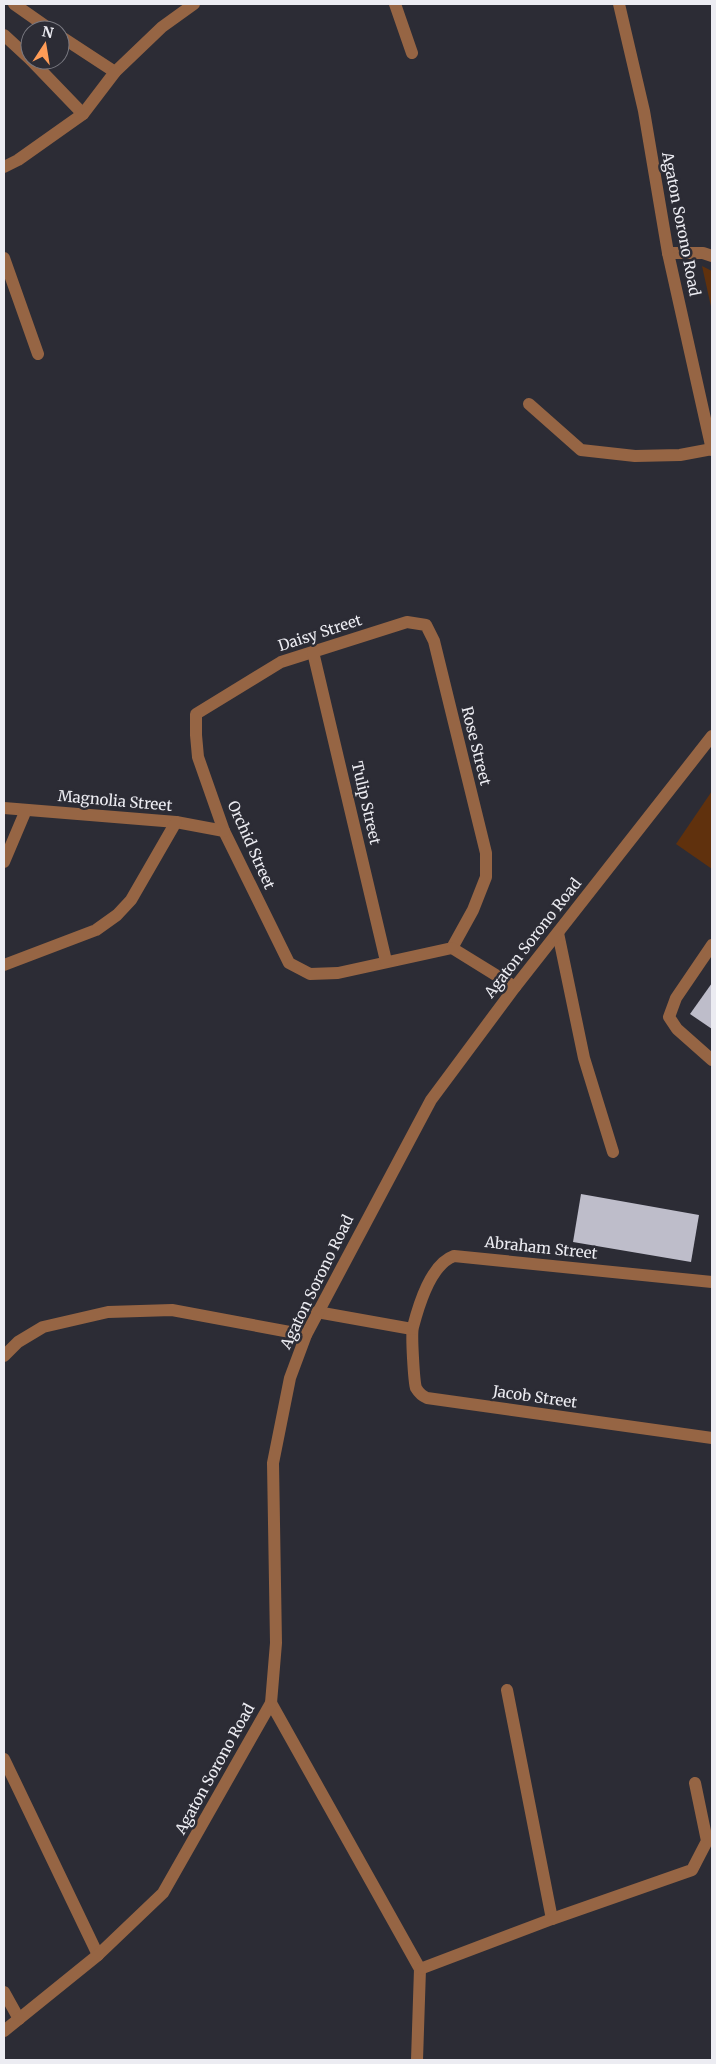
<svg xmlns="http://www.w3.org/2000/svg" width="716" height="2064" font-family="Merriweather,serif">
<rect width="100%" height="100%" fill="#2c2c35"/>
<g fill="#60310d">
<path d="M702,266L712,271V311Z"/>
<path d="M712,791V869L676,844Z"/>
</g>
<g fill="#bebdca">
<path d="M712,983V1029L690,1014Z"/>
<path d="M581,1194L699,1215L691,1262L573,1242Z"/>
</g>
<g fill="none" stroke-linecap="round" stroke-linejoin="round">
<g stroke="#966544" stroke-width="12">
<path d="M395,4L412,53"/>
<path d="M4,258L38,354"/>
<path d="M529,404L581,450L635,456L680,455L712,449"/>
<path d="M4,1759L98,1955"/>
<path d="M4,1992L19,2019"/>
</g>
<g stroke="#966544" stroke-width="12">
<path d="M14,4L51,30"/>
<path d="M4,35L30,59"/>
<path d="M60,36L115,72"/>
<path d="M31,60L83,114"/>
<path d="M4,167L18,160L83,114L115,72L162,27L194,4"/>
<path d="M668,253H703L712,256"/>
<path d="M407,622L426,625L434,641L486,853V877L473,910L452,948L338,973L310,974L289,963L224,831L198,757L196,735V714L281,662Z"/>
<path d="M313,652L386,961"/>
<path d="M4,808L176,822L224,831"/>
<path d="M4,862L26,810"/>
<path d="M558,933L584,1058L613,1152"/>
<path d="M712,945L676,998L669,1017L677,1029L712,1060"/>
<path d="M452,948L515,987"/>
<path d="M4,965L96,930L117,915L131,900L176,822"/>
<path d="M712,1282L454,1256C431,1264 419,1304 413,1327C411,1334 414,1382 416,1388C419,1393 422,1396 427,1398L712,1438"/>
<path d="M317,1312L412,1329"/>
<path d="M4,1356L18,1342L43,1327L108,1312L172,1310L306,1335"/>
<path d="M507,1690L552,1919"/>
<path d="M271,1703L420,1969L417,2060"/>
<path d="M420,1969L552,1919L692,1870L707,1841L695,1783"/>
</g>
<g stroke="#966544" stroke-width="12">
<path d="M619,4L644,111L668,253L712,450"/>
<path d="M4,2031L98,1955L163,1893L271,1703L276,1643L273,1463L290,1378L306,1335L431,1100L515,987L712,736"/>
</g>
</g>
<g text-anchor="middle" stroke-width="5" stroke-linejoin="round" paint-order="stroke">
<g font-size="15" fill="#ececf2" stroke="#2c2c35">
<text transform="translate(681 224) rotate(79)" y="5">Agaton Sorono Road</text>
<text transform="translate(320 633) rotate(-18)" y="5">Daisy Street</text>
<text transform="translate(476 746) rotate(76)" y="5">Rose Street</text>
<text transform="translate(115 801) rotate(5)" y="5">Magnolia Street</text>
<text transform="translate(366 803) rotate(77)" y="5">Tulip Street</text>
<text transform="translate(251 845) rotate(66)" y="5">Orchid Street</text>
<text transform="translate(533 938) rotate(-52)" y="5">Agaton Sorono Road</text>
<text transform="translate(541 1248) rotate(6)" y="5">Abraham Street</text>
<text transform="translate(317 1282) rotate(-64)" y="5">Agaton Sorono Road</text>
<text transform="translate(535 1397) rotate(8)" y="5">Jacob Street</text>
<text transform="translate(215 1769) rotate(-61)" y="5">Agaton Sorono Road</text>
</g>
</g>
<rect width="716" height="2064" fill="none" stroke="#ececf2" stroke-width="10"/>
<g transform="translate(45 45) rotate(12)"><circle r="24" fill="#2c2c35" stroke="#797981"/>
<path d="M0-4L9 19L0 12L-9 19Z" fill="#fe9c57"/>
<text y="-8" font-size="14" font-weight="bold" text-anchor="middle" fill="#ececf2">N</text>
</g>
</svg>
